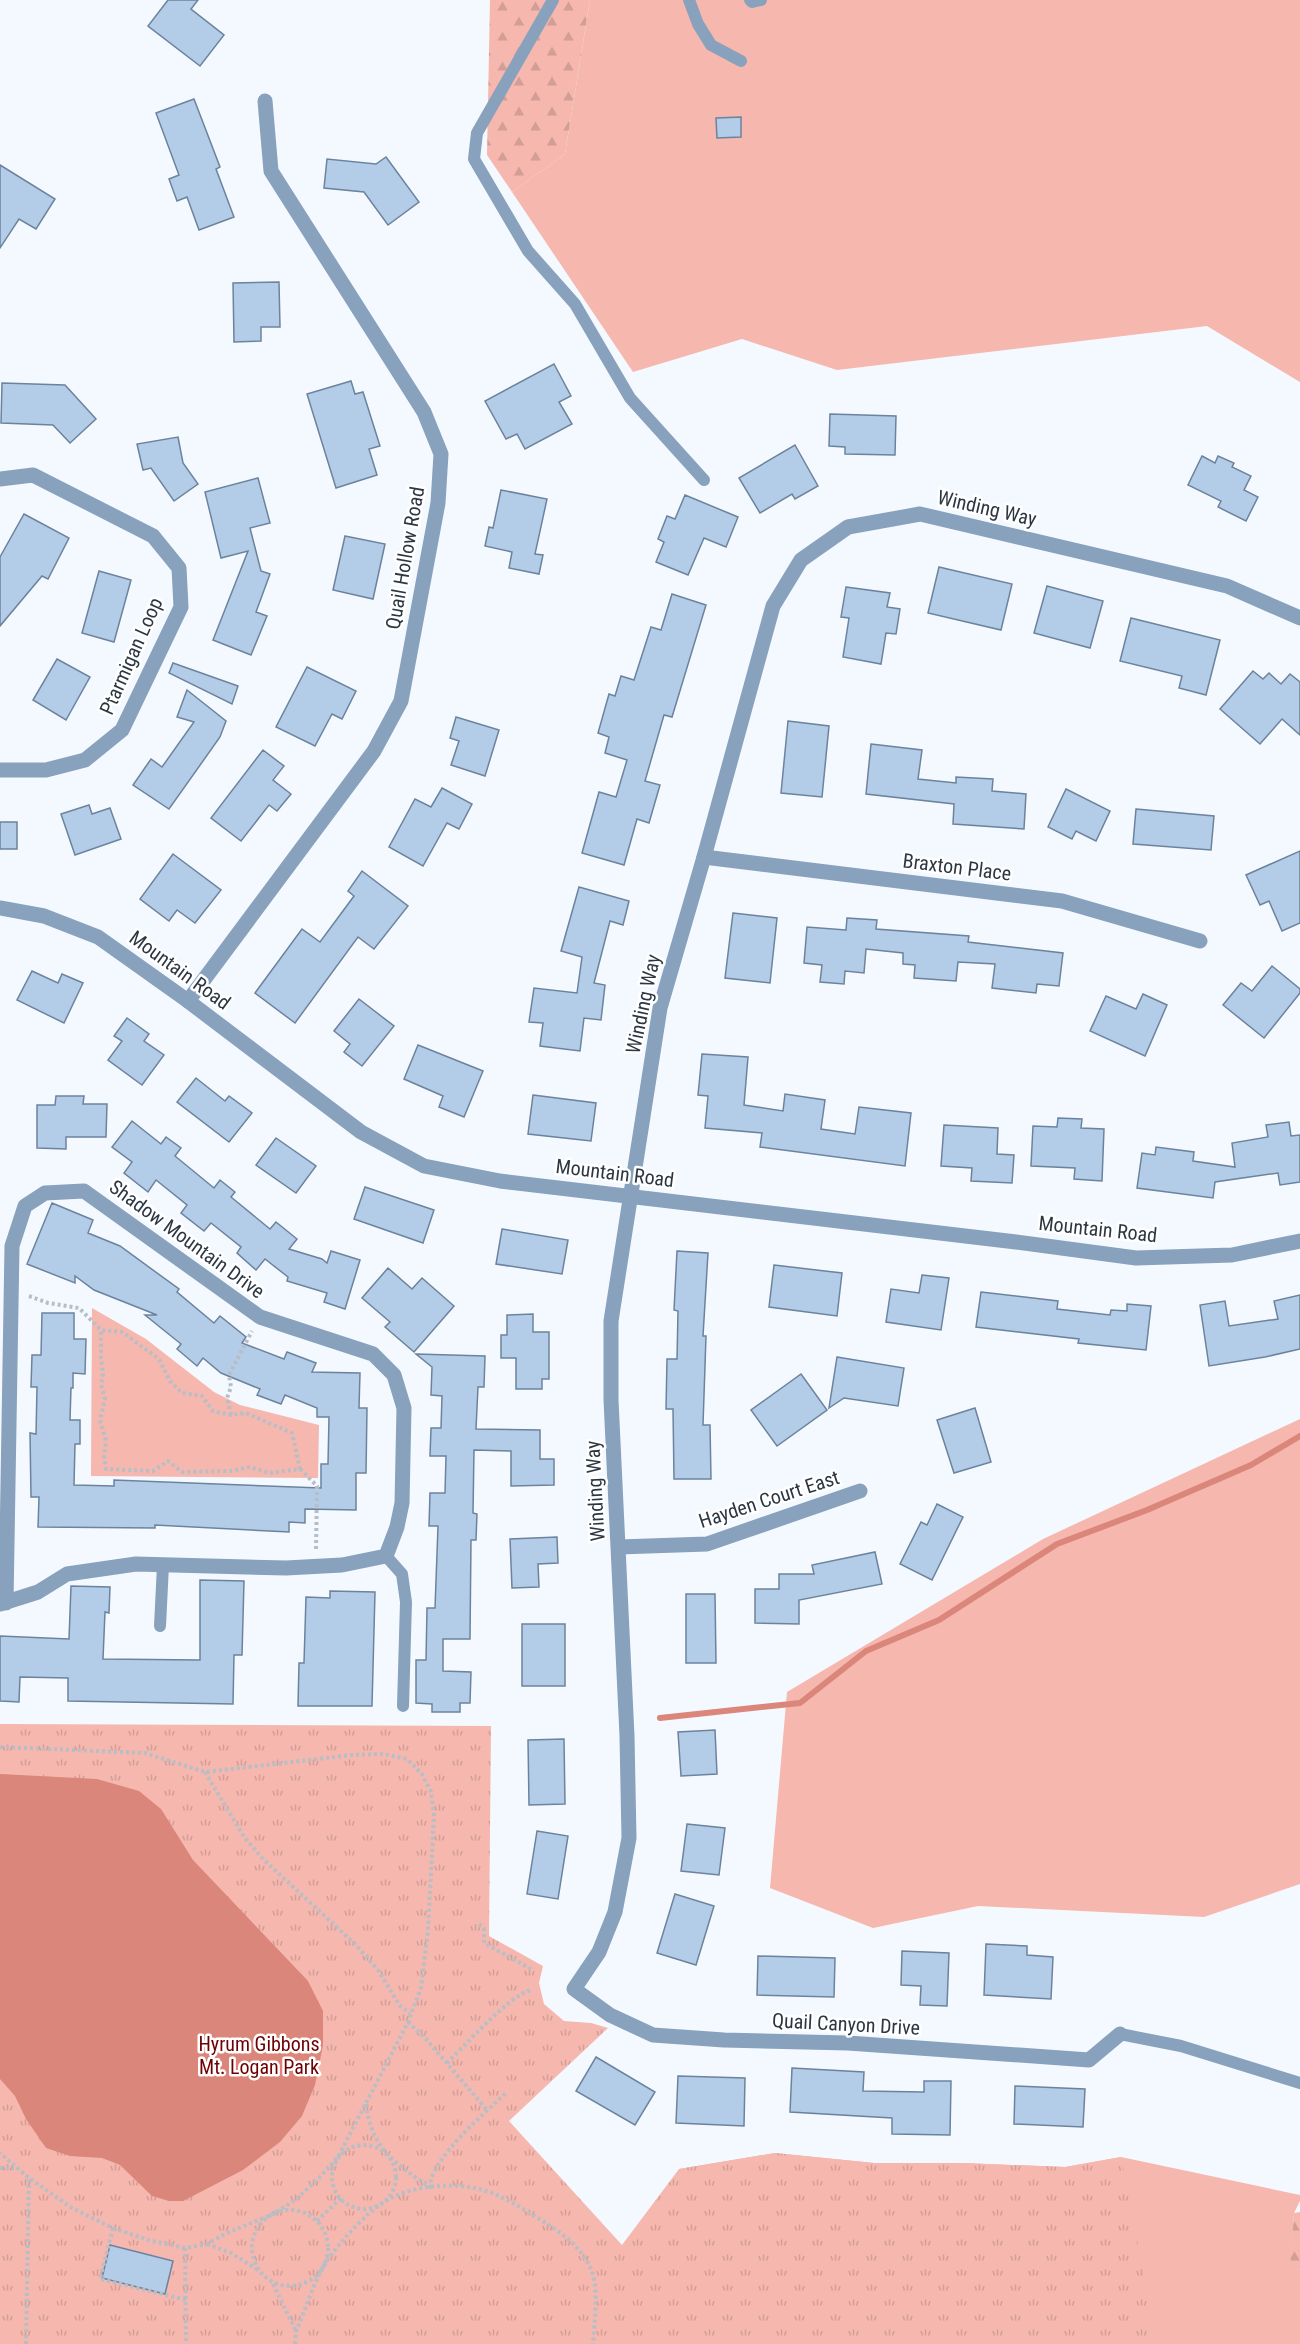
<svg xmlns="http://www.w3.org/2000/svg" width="1300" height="2344" font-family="'Roboto Condensed',sans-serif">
<defs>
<pattern id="forest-firs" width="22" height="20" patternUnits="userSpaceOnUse" patternTransform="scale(1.5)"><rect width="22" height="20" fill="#f6b7ae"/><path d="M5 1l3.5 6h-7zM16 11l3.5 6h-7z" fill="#d39e97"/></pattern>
<pattern id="park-tufts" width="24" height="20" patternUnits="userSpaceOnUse" patternTransform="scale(1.5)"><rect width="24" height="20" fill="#f6b7ae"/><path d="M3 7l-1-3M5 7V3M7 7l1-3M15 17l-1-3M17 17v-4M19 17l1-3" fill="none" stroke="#d39e97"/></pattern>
</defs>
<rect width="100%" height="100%" fill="#f4f9ff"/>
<g fill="#f6b7ae">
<path d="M590,0H1300V382L1207,326L837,370L742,339L633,372L512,192L565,154Z"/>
<path d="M92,1308L146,1339L214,1392L240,1405L319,1425L318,1478L91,1476Z"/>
<path d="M1300,1419V1884L1204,1917L978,1906L873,1928L770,1888L787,1692L1043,1539Z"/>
<path d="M775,2153L874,2163H963L1065,2167L1121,2157L1300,2195V2201L1294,2213L1291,2271L1300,2269V2344H624L679,2169Z"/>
</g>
<g fill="url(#forest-firs)">
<path d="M490,0H590L565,154L512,192L487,155Z"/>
<path d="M1300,2212V2269L1290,2272L1294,2213Z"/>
</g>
<path fill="url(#park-tufts)" d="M0,1724L491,1726L489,1936L543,1966L539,1983L544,2004L564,2021L591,2023L608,2028L509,2121L622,2245L679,2169L775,2153L874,2163H963L1065,2167L1121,2157L1157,2344H0Z"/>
<path fill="#db867a" d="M0,1774L97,1779L139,1791L161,1809L193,1860L308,1981L323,2011V2045L315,2085L302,2116L280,2142L243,2170L183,2201H169L152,2196L120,2165L102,2158L70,2156L46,2148L26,2119L15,2096L0,2079Z"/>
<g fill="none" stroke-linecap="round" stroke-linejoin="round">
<path stroke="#db867a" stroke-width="6" d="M660,1718L800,1703L866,1651L939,1620L1057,1544L1147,1510L1251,1465L1300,1436"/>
</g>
<g fill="#b3cce8" stroke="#6c839d" stroke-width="1.5">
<path d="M168,0H198L191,9L224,35L200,66L148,26Z"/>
<path d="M194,99L220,167L216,169L234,217L199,230L187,197L177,201L169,179L179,175L156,113Z"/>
<path d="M741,117V137L717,138L716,118Z"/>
<path d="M386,157L419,202L388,225L364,192L324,188L327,159L376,164Z"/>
<path d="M0,165L55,199L36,229L19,219L0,248Z"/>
<path d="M279,282L280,327H261V341L234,342L233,283Z"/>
<path d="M554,364L571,396L559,402L572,424L525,449L517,434L506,439L485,401Z"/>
<path d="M351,381L355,394L363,392L380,446L369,449L377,475L336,488L307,394Z"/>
<path d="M2,383L65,385L96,419L70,443L53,425L1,423Z"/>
<path d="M830,414L896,416L895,455L845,454V447L829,446Z"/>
<path d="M178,437L183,463L198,484L174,501L151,468L143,470L137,444Z"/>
<path d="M795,445L818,486L795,499L792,494L760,513L739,478Z"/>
<path d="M1202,456L1215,463L1218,456L1234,463L1232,467L1251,476L1244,490L1258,497L1246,521L1218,507L1221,501L1188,485Z"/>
<path d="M258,478L270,523L250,528L261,571L270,574L256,612L267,616L251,655L213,640L248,551L221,558L205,492Z"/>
<path d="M501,490L547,499L535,554L543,555L539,574L509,568L512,552L485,546L489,527L493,528Z"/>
<path d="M685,495L738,517L726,547L704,538L688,575L656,562L664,542L658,539L667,516L675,519Z"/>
<path d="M24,514L69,538L48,579L42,576L0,626V557Z"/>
<path d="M345,536L385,544L373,599L333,590Z"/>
<path d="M939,567L1012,584L1001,630L928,613Z"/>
<path d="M99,571L131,580L114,642L82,633Z"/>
<path d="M1047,586L1103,601L1090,648L1034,633Z"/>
<path d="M846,587L890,593L887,607L900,609L896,634L886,633L881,664L843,657L849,618L841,617Z"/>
<path d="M672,594L706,605L672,717L664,715L645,781L660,785L649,823L637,819L624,865L582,853L599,792L616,797L627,760L605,753L609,737L598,733L609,694L615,696L621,676L634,680L651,627L661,630Z"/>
<path d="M1131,618L1220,640L1206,695L1179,688L1182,676L1120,661Z"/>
<path d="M57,659L90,677L66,720L33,700Z"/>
<path d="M173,663L238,686L232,704L169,673Z"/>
<path d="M307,667L356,691L342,719L332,714L315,746L276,727Z"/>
<path d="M1253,671L1263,679L1269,673L1281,684L1290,674L1300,682V735L1282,719L1260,744L1220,709Z"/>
<path d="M187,690L226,721L220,737L169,809L133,785L151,759L162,767L194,722L177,717Z"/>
<path d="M456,717L499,730L485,776L451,765L459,741L450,738Z"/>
<path d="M788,721L829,726L822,797L781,793Z"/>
<path d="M871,744L922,750L918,779L956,783V777L993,779L992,791L1026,794L1024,829L953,824L954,804L866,794Z"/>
<path d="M263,750L284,766L273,780L291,794L277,811L269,805L241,841L211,818Z"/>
<path d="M442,788L472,804L459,829L447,823L423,866L389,847L415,799L431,807Z"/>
<path d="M1066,789L1110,811L1096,841L1076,831L1072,839L1048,827Z"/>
<path d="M89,805L92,814L110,808L121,839L75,855L61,814Z"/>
<path d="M1136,809L1214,816L1211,850L1133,844Z"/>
<rect x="0" y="822" width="17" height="27"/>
<path d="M1300,851V923L1282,931L1269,901L1260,905L1246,875Z"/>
<path d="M173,854L221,890L195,923L177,910L169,921L140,899Z"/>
<path d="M362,871L408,906L374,949L358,937L295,1023L255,993L302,929L320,942L354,896L348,891Z"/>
<path d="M579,887L629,901L623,925L610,921L594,983L605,985L601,1020L584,1018L580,1051L540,1046L543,1023L529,1022L534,988L577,993L582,957L561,951Z"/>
<path d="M733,913L777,918L770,983L725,978Z"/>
<path d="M847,918L877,920L876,929L969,936L968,942L1063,953L1059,986L1037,984L1036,993L992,988L995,964L958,962L956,981L914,978L915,965L903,964V953L866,949L864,973L845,971L844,984L820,982L822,965L804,963L807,927L846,930Z"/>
<path d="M1272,966L1300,989V993L1264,1038L1223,1005L1241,983L1252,991Z"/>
<path d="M32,971L58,983L62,974L83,983L64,1023L17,1000Z"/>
<path d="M1143,994L1167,1005L1145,1056L1090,1031L1106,996L1136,1009Z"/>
<path d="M359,999L394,1026L362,1066L344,1052L350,1044L334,1031Z"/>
<path d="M127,1018L149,1034L144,1041L164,1055L142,1085L108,1060L122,1041L114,1036Z"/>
<path d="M418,1045L483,1071L464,1117L439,1107L443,1096L404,1079Z"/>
<path d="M702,1054L748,1057L744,1105L783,1111L785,1094L825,1100L821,1129L855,1134L859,1107L911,1113L905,1166L760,1147L762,1133L705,1128L708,1096L698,1095Z"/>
<path d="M196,1078L225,1101L229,1096L252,1113L229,1142L177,1102Z"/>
<path d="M533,1095L596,1103L591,1141L528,1134Z"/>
<path d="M56,1096H84L83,1104H107L106,1137H66V1149L37,1148V1105H55Z"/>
<path d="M1058,1118L1082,1119L1081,1128L1104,1129L1102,1181L1074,1179L1075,1168L1031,1166L1033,1126L1057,1127Z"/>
<path d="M132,1121L161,1144L166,1137L181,1148L175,1156L214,1188L220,1180L235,1192L231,1197L270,1229L276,1222L297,1239L289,1249L322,1259L327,1263L331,1251L360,1260L345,1309L324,1302L327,1293L287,1281L288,1277L265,1259L256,1270L237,1253L241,1247L211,1223L204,1231L181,1213L187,1205L156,1180L148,1192L124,1173L132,1162L112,1147Z"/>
<path d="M1289,1122L1291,1136L1300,1135V1182L1280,1185L1278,1173L1215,1182L1213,1198L1137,1188L1142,1153L1155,1155L1156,1147L1194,1152L1193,1161L1235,1167L1232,1143L1268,1137L1266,1125Z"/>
<path d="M944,1125L998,1128L997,1154L1014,1155L1012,1183L971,1181L972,1168L941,1166Z"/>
<path d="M276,1138L316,1166L296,1193L256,1165Z"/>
<path d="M365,1187L434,1210L423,1243L354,1219Z"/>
<path d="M52,1203L93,1220L88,1233L120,1246L179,1289L177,1292L214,1323L220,1316L246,1337L242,1343L284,1359L287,1352L316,1363L312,1372L360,1373L359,1408H367L366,1473H356V1510L305,1509V1523L289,1522V1532L155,1525V1528L38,1527L39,1497H31L30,1433L36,1434L37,1387H31L32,1355H41L42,1313H74V1339H86L85,1374L73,1373V1388H71L70,1420H80V1444H75L74,1485L114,1486V1480L321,1488V1464H328L329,1417H317V1408L285,1395L281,1404L257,1395L260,1389L221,1373L203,1358L197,1366L177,1349L181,1344L145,1315H157L94,1290L75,1276V1283L27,1264Z"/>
<path d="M502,1229L568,1240L562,1274L496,1264Z"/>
<path d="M677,1251L708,1253L703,1336H706L703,1425H710L711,1479H674L673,1409H666L667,1359H677L678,1311L674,1310Z"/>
<path d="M774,1265L842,1273L837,1316L769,1307Z"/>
<path d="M388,1268L412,1289L422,1278L454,1306L414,1352L385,1327L390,1322L362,1298Z"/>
<path d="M922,1275L949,1278L941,1330L886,1322L891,1289L919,1293Z"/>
<path d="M981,1292L1058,1301L1057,1309L1110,1315L1111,1310L1127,1311V1304L1151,1306L1146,1350L1078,1343L1079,1339L976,1327Z"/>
<path d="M1300,1295V1349L1265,1357L1209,1366L1200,1305L1225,1301L1229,1326L1278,1319L1274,1301Z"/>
<path d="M533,1314V1332H549V1379H542V1389H516V1358H501V1335H507V1315Z"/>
<path d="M416,1354L485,1356L484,1387H478L476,1429L540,1430V1459H554V1485L511,1486V1451L474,1450L473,1513L477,1514L476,1540H471L470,1639H443V1671L471,1672L470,1703H460V1712H432V1704L416,1703V1660H426L427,1608H435L438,1526H429L430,1493H445L446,1456H430L431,1428H441L442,1396L431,1395L432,1367Z"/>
<path d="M837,1357L904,1368L898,1406L844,1398L829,1408Z"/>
<path d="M801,1374L827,1410L777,1446L751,1410Z"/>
<path d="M975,1408L991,1462L954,1473L937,1420Z"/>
<path d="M937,1504L963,1517L932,1580L900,1564L921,1522L927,1525Z"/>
<path d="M557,1537L558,1563L538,1564L539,1587L512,1588L510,1539Z"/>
<path d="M875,1552L882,1584L799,1600V1624L755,1623V1589H779V1574H814L812,1565Z"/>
<path d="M200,1580L244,1581L242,1655H234L233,1704L68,1701V1678L20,1677L19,1702L0,1701V1636L69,1639L71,1586L110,1587L109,1613L105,1612L103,1659L200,1660Z"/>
<path d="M330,1591L375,1592L372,1706H298L299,1663H304L306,1597L330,1598Z"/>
<path d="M686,1594H715L716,1663H686Z"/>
<rect x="522" y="1624" width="43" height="62"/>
<path d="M715,1730L717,1774L681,1776L678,1732Z"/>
<path d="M564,1739L565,1804L529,1805L528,1740Z"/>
<path d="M687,1824L725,1828L719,1875L681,1871Z"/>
<path d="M537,1831L568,1836L558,1899L527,1894Z"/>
<path d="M675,1894L714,1906L696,1965L657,1953Z"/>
<path d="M986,1944L1027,1946V1955L1053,1957L1051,1999L984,1995Z"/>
<path d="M902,1951L949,1953L947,2006L920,2005L921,1986L901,1985Z"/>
<path d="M758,1956L835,1958L834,1997L757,1995Z"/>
<path d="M596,2057L655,2092L635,2125L576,2091Z"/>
<path d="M792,2068L864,2072L863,2091L924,2092V2081H951L950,2135L892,2134V2118L790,2112Z"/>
<path d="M678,2076L745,2078L744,2126L676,2123Z"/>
<path d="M1015,2086L1085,2089L1083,2127L1014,2124Z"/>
<path d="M110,2245L173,2261L165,2294L102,2278Z"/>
</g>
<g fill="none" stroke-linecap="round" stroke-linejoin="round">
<g stroke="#b7bec5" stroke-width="4" stroke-dasharray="3 3" stroke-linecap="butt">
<path d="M29,1296L48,1303L79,1308L101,1330L122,1332L159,1359L170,1381L182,1393L202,1396L213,1411L231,1415L246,1413L292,1433L300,1469L269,1473L250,1467L231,1471L182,1472L168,1461L153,1471L106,1469L104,1456L106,1441L100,1420L105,1399L101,1385L103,1374L101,1358V1330"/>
<path d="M231,1415L227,1398L231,1387L229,1375L252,1331"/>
<path d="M300,1469L317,1486L316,1551"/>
<path d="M0,1747L145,1753L205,1772L352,1755L384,1754L407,1759L422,1774L431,1792L434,1816L428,1930L421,1988L408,2022L338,2157L319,2178L295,2200L273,2214L227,2233L207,2244L185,2248L148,2240L113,2228L72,2208L29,2178L0,2153"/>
<path d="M205,1772L244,1837L264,1860L355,1944L378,1970L400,2006L410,2013"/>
<path d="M479,1924L484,1929V1943L531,1969"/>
<path d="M408,2022L426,2039L487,2110"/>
<path d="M447,2063C466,2045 508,1996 531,1990"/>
<path d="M366,2104C371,2148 395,2164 430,2187C431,2158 486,2112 507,2092"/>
<circle cx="364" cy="2177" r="32"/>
<path d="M0,2168H14"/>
<circle cx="290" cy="2248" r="38"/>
<path d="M317,2221L341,2198"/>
<path d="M113,2228L100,2279L187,2300"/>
<path d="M207,2244L231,2253L258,2270"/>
<path d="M185,2248L186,2344"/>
<path d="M273,2284L296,2331"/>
<path d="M26,2344L29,2178"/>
<path d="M295,2344L296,2332C305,2311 315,2278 327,2261C340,2242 365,2214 384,2202C410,2185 456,2181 486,2191C505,2197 521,2208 538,2218C557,2230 577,2243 588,2263C601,2285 594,2320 593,2344"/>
</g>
<g stroke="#88a1bc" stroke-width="12">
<path d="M553,0L477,133L474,159L528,251L575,304L630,398L704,480"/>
<path d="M689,0L698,24L711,45L741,61"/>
<path d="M750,0L752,2L761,0"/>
<path d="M386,1556L402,1574L406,1602L403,1706"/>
<path d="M160,1626L163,1565"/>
<path d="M1120,2034L1181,2046L1300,2083"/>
</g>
<g stroke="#88a1bc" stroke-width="15">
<path d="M0,479L33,475L153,536L179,568L181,607L122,730L85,760L46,770H0"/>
<path d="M704,857L1062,901L1200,941"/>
<path d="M0,908L44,916L98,937L188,1001L361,1132L424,1166L500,1181L1016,1242L1136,1258L1232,1255L1300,1241"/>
<path d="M188,1001L374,751L401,701L438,503L441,454L424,412L271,171L265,101"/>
<path d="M619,1547L707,1544L860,1491"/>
<path d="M0,1604L38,1592L67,1574L136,1564L286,1568L342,1565L386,1556L397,1527L402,1503L404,1408L394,1375L373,1354L260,1317L84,1191L45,1193L25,1206L12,1246L6,1603"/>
<path d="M1120,2034L1089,2060L848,2043L724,2040L653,2035L610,2015L574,1989L599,1952L615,1912L629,1838L627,1736L611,1400V1321L660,1008L704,857L773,606L801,560L848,527L920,514L1227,586L1300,618"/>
</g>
</g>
<g text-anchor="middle" stroke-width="5" stroke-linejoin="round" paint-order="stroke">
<g font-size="20" fill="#2d3742" stroke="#fff">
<text transform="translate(987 508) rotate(13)" y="7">Winding Way</text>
<text transform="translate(405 558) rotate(-80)" y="7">Quail Hollow Road</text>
<text transform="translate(131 656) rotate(-66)" y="7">Ptarmigan Loop</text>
<text transform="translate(957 867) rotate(7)" y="7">Braxton Place</text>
<text transform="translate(180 970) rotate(36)" y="7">Mountain Road</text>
<text transform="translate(643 1004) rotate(-78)" y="7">Winding Way</text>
<text transform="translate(615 1173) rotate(7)" y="7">Mountain Road</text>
<text transform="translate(1098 1229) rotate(6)" y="7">Mountain Road</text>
<text transform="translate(187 1239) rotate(36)" y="7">Shadow Mountain Drive</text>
<text transform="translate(595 1491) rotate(-93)" y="7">Winding Way</text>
<text transform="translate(769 1499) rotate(-18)" y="7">Hayden Court East</text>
<text transform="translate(846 2024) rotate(3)" y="7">Quail Canyon Drive</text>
</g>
<g font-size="20" fill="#6d0002" stroke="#fff">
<text x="259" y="2051">Hyrum Gibbons<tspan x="259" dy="23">Mt. Logan Park</tspan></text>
</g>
</g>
</svg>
